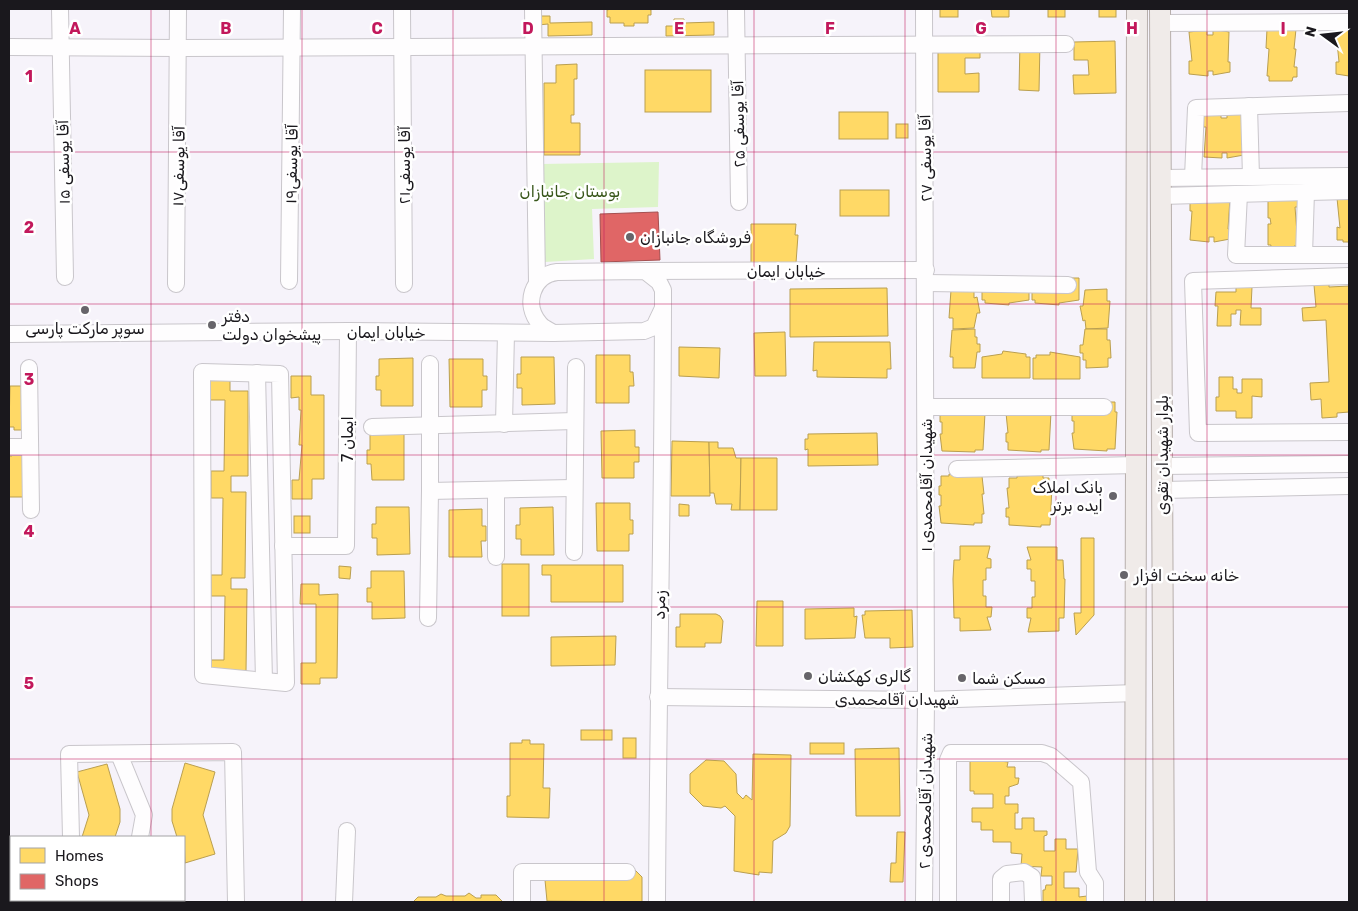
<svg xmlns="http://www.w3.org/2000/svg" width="1358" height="911" font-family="Rubik,Vazirmatn,sans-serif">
<rect width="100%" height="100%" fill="#f6f3fa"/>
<path fill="#ddf4ca" d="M659,162L658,207L592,209L594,259L545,262L541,164Z"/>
<g fill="#ffd966" stroke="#ba9f50">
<path d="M648,9L651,10V15H648V23H634V26H624V23H610V17H607V10L611,9Z"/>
<rect x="940" y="9" width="18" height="8"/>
<path d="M991,9H1009V17H992Z"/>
<rect x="1048" y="9" width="17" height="8"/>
<rect x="1099" y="9" width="17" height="8"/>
<path d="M537,16H550V23L592,22V35L548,36V24L538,25Z"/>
<path d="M674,19H684V23L714,22V35L666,36V26H674Z"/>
<path d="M1213,29L1229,32L1228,62H1230V72L1213,75V71H1208V76L1189,74V61H1192L1189,32L1207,30V35H1213Z"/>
<path d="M1267,29H1296L1294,49H1296L1294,67H1297V77H1293L1292,81H1269V76H1267L1269,49L1266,48Z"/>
<path d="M1343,30H1349V76L1336,74V62H1339L1336,32H1343Z"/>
<path d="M938,40H980V58H965V74L979,73V92H938Z"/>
<path d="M1020,41L1040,42L1039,91L1019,90Z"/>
<path d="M1115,41L1116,93L1074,94L1073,75H1089L1088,60H1074V42Z"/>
<path d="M577,64V79H574V115H571V123H580V155H544V83H556V65Z"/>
<rect x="645" y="70" width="66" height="42"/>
<rect x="839" y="112" width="49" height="27"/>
<path d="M1221,112V118H1227V112L1243,115L1242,145H1244V155L1227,158V153H1222V158L1204,157L1206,127H1203V115Z"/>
<rect x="896" y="124" width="12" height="14"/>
<rect x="840" y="190" width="49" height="26"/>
<path d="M1349,196V242H1343V240H1337V227L1340,228L1337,198Z"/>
<path d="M1230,198L1228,229H1230V239L1214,242V237H1209V242L1190,240L1192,211H1190V199Z"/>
<path d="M1268,198H1298V207H1295L1298,246H1294V250H1270L1271,245H1268V224H1271L1270,218H1268Z"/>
<path d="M751,224H796L795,235H798L796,263H751Z"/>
<path d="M982,278H1029V300L1009,303V305L985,303V300H982Z"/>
<path d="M1032,278H1079V300L1059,303V305L1035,303V300H1032Z"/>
<path d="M1329,284V287L1349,286V412L1337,413V417L1322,418L1321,399L1311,400L1310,383L1329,382L1326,320L1303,321L1302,308L1316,307L1314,285Z"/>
<path d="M1236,286L1252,287L1251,308H1261V325H1240L1241,310H1236V314H1231V326H1217L1218,306H1215L1216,292H1236Z"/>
<path d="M887,288L888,336L790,337V289Z"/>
<path d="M1107,289V301H1110L1108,328L1086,329L1085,320L1083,321L1080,306H1083L1085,290Z"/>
<path d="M951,290H974V298L977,297L980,313H977L974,328L953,329V318H949Z"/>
<path d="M975,329V337H977V344H980V352H977L975,368H953V357H950L952,330Z"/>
<path d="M1085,329H1107V340H1110L1111,358H1108V367L1086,368V360H1083V353H1080V345H1083Z"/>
<path d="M785,332L786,376H755L754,333Z"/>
<path d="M814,342H890L891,369H887V378L817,377V370L813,371Z"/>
<path d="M679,347L720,348L719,378L679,376Z"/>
<path d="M1003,351L1026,354V357H1030V378H982V357L1002,354Z"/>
<path d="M1050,352L1080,357V379H1033V358H1036V355H1050Z"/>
<path d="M596,355H630V372H633L634,386H629V403H596Z"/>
<path d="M521,357H554L555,404L522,405V388H517V374H521Z"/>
<path d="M413,358V406H381V390H376V376H379V359Z"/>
<path d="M449,359H483V376H487V390H482V407H450Z"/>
<path d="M291,376H311V395H324V479H312V499H292V480H299L302,445H299L301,410H299V397L291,398Z"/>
<path d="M1219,377H1233V389H1237V393H1242V379H1262V397L1252,396V418H1236V411H1216V397H1219Z"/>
<path d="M210,380H230V391H248V476H231V492H246L245,578H231V589H247L246,672L211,677V660H224L225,596H211V575H222L223,498H211V471H224L225,400H210Z"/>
<path d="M10,386H26L22,430H14V427H9Z"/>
<path d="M1082,400H1108V402H1115V412H1117L1115,449H1107V451L1074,449L1072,433H1074V421H1072V412Z"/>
<path d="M1051,412L1049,450H1041V452L1008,450V442H1006V433H1008L1006,413Z"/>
<path d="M985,413L983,450H975V452L942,451L940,434H942V422H940V414Z"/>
<path d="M635,430V447H639V462H634V478H602L601,431Z"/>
<path d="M404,432V480H372L371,464H367V450H370V433Z"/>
<path d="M877,433L878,465L808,466V449L805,450V439H808V434Z"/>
<path d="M672,441L709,442L710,496H671Z"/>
<path d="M709,442H718V448H733L736,458H741L740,510H731L732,504H716L714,493H710Z"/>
<path d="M12,453L25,456L26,497H9V456H12Z"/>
<path d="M741,458H777V510H740Z"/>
<path d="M949,474L982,476L984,494H982L984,514H982V523H974V525L941,523L939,506H941V495H939V486H941V476H949Z"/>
<path d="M1043,475V478H1049V488L1052,487L1050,525H1041V527L1009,525V517H1006V508H1009L1007,488H1009V478H1017V476Z"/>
<path d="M596,503H630V520H633V534H629V551H597Z"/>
<path d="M679,504L689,505V516H679Z"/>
<path d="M376,507H409L410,554L377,555V538H372V524H376Z"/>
<path d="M553,507L554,555H521V539H516V525H520V508Z"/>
<path d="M482,509V526H486V541H481L482,557H449V510Z"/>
<rect x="294" y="516" width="16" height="17"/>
<path d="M1081,538H1094V615L1076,635L1074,613H1081Z"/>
<path d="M960,546H990L987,558L991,559V568H986V580H983V596H986V607H992L991,617H987L991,630L960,631V618H954L953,579L954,560H960Z"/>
<path d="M1027,547H1057V560H1063L1064,579H1065L1064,618H1059V631L1028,632L1031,618H1027V608H1032V597H1035V581H1031V569H1027V560H1031Z"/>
<rect x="502" y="564" width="27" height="52"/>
<path d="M542,565H623V602H551V575H542Z"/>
<path d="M339,566L351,567L350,579L339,578Z"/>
<path d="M371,571H404L405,618L372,619V602H367V588H371Z"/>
<path d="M301,584H319V595L338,594L337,678H320V684H301V663H316V604H300Z"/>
<path d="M757,601H783V646H756Z"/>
<path d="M854,608V617L857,616L855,638L805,639V609Z"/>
<path d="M912,610L913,647L890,648V638H865L862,615H865V611Z"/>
<path d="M680,614H716L720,616L723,621L721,643H705V647H676V627H680Z"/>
<path d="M616,636L615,665L551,666V637Z"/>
<rect x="581" y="730" width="31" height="10"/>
<rect x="623" y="738" width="13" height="20"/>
<path d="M522,740H530V744H544L543,788H550L549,818L507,817V796H510V743H522Z"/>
<rect x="810" y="743" width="34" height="11"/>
<path d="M899,748L900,816H856L855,749Z"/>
<path d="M753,754L791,755L790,826L786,833L773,841L772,873L759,872V875L734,871L735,816L725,806L721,808L703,806L690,793V774L706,760L724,761L736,774L737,793L743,799L746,795L752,800Z"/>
<path d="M983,759L1008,762L1007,767H1015V778H1019L1018,784L1009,787V796H1005V804H1018V813H1015V829H1022V818H1034V831H1047V835L1044,836V851H1055V839H1066V849H1078L1076,872H1064V888H1079V897L1087,896L1088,902H1043V890H1045L1046,885H1052V876H1041L1042,867L1021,866L1022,854L1011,853V842H993V830H981V822H972V808H993V794H974V791H970V761H983Z"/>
<path d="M185,763L215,772L203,815L215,854L185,863L184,837H177L172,821V809Z"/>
<path d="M107,764L120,809V822L115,837H82L89,815L77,772Z"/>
<path d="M897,832H905L903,882H890L891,863H896Z"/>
<path d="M633,868L642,877V902L547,901L545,880Z"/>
<path d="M469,893L476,898H481V895H496L503,902H413L418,897H436L441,894L446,896H465Z"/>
</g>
<path fill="#e06666" stroke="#a54f50" d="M658,212L660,260L601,262L600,214Z"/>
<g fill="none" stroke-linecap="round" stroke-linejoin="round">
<defs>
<g id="minor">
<path d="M60,9L65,277"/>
<path d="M402,9L404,284"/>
<path d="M533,9L537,282"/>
<path d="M736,9L739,202"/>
<path d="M924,9L926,700L924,902"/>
<path d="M1161,23L1349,22"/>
<path d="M9,47L179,48L1066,44"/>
<path d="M1249,106L1251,177"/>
<path d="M1193,177L1196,108L1349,103"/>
<path d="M1161,178L1349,176"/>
<path d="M1239,194L1236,255H1349"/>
<path d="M1161,196L1349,191"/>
<path d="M1304,255L1306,192"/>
<path d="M645,271L926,270"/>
<path d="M1349,276L1193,281L1198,433L1349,432"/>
<path d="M289,281L292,9"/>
<path d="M926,283L1068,285"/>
<path d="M176,284L178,9"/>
<path d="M9,334L348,331L553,333"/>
<path d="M430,364V491L573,488"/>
<path d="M29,368L31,510"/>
<path d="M202,372L280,374L286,683L203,675Z"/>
<path d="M257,373L264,681"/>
<path d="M926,407H1104"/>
<path d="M504,424L506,333"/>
<path d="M372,427L574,421"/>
<path d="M9,447H30"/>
<path d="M1162,466L1349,464"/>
<path d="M957,469L1136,465"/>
<path d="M1162,490L1349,486"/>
<path d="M283,546H346L348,331"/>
<path d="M574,552L576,367"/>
<path d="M496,557V490"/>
<path d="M428,618L430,491"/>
<path d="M658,697L926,700L1136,693"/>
<path d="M119,754L144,815L140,837"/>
<path d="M71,837L69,754L233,752L236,902"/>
<path d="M73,900V902"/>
<path d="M150,900V902"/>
<path d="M344,902L347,831"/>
<path d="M522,902V872H627"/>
<path d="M657,902C658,698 663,494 663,290L659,282L645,271L557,272C532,275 523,305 540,324C543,328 549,330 553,333L644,331L654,327L663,308"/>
<path d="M948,902V760L951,753H1042L1051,756L1081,782L1088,872L1095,883V902"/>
<path d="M1001,902V879L1007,874L1024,872L1032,877L1033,902"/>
</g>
<g id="major">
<path d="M1160,9L1164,902"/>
<path d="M1135,902L1137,9"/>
</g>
</defs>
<use href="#minor" stroke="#c9c6cb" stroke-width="18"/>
<use href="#major" stroke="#b7afac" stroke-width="22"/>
<use href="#minor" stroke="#fefdfe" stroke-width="16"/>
<use href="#major" stroke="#f0ebe9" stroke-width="20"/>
</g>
<path fill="none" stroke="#c2185b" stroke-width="1" stroke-opacity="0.55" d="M151,9V837M302,9V902M453,9V902M604,9V902M754,9V902M905,9V902M1056,9V902M1207,9V902M9,152H1349M9,304H1349M9,455H1349M9,607H1349M9,759H1349M151,900V902"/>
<g fill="#67656a" stroke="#fff" stroke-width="2">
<circle cx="630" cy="237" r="5"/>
<circle cx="85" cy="310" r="5"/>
<circle cx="212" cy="325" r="5"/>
<circle cx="1113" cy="496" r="5"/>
<circle cx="1124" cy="575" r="5"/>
<circle cx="808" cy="676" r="5"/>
<circle cx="962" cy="678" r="5"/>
</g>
<g text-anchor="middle" stroke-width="5" stroke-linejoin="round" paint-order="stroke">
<g font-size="16" fill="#1a181d" stroke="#fff">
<text transform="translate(738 124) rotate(-91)" y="6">آقا یوسفی ۲۵</text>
<text transform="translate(925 158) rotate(-91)" y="6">آقا یوسفی ۲۷</text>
<text transform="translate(63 162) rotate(-91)" y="6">آقا یوسفی ۱۵</text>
<text transform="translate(291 164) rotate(-89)" y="6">آقا یوسفی۱۹</text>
<text transform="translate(404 165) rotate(-90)" y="6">آقا یوسفی۲۱</text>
<text transform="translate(178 166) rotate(-89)" y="6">آقا یوسفی۱۷</text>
<text x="786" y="277">خیابان ایمان</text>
<text x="386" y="338">خیابان ایمان</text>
<text transform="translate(347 439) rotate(-90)" y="6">ایمان 7</text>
<text transform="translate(1162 455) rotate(-90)" y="6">بلوار شهیدان تقوی</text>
<text transform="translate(926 485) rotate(-90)" y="6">شهیدان آقامحمدی ۱</text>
<text transform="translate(659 605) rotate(-89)" y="6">زمرد</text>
<text x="897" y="705">شهیدان آقامحمدی</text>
<text transform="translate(925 801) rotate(-89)" y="6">شهیدان آقامحمدی ۲</text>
</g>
<g font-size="16" fill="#38561a" stroke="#fff">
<text x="570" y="197">بوستان جانبازان</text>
</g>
<g font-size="16" fill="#1a181d" stroke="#fff" text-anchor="start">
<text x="640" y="243">فروشگاه جانبازان</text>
<text x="222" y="322">دفتر<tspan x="222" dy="18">پیشخوان دولت</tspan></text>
<text x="85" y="334" text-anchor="middle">سوپر مارکت پارسی</text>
<text x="1103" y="493" text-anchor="end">بانک املاک<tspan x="1103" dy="18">ایده برتر</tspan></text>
<text x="1134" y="581">خانه سخت افزار</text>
<text x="818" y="682">گالری کهکشان</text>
<text x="972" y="684">مسکن شما</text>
</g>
</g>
<g font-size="16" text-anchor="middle" font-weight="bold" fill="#c2185b" stroke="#fff" stroke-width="5" stroke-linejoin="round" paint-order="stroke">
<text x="75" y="34">A</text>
<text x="226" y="34">B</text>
<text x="377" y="34">C</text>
<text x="528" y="34">D</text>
<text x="679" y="34">E</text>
<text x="830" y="34">F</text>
<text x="981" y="34">G</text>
<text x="1132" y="34">H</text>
<text x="1283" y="34">I</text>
<text x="29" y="82">1</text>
<text x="29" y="233">2</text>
<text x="29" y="385">3</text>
<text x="29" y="537">4</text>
<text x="29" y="689">5</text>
</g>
<rect width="1358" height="911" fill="none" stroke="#1a181d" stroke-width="20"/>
<rect x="10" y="836" width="175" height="65" fill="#ffffff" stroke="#a3a3a5"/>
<rect x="20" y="848" width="25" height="15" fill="#ffd966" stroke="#a3a3a5"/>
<text x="55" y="861" font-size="15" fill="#1a181d">Homes</text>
<rect x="20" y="874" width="25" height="15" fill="#e06666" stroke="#a3a3a5"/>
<text x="55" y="886" font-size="15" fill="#1a181d">Shops</text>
<g transform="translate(1323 35) rotate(285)" stroke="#ffffff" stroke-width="4" paint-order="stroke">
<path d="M0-4L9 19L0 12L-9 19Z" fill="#1a181d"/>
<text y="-8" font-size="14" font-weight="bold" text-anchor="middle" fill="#1a181d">N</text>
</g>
</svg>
